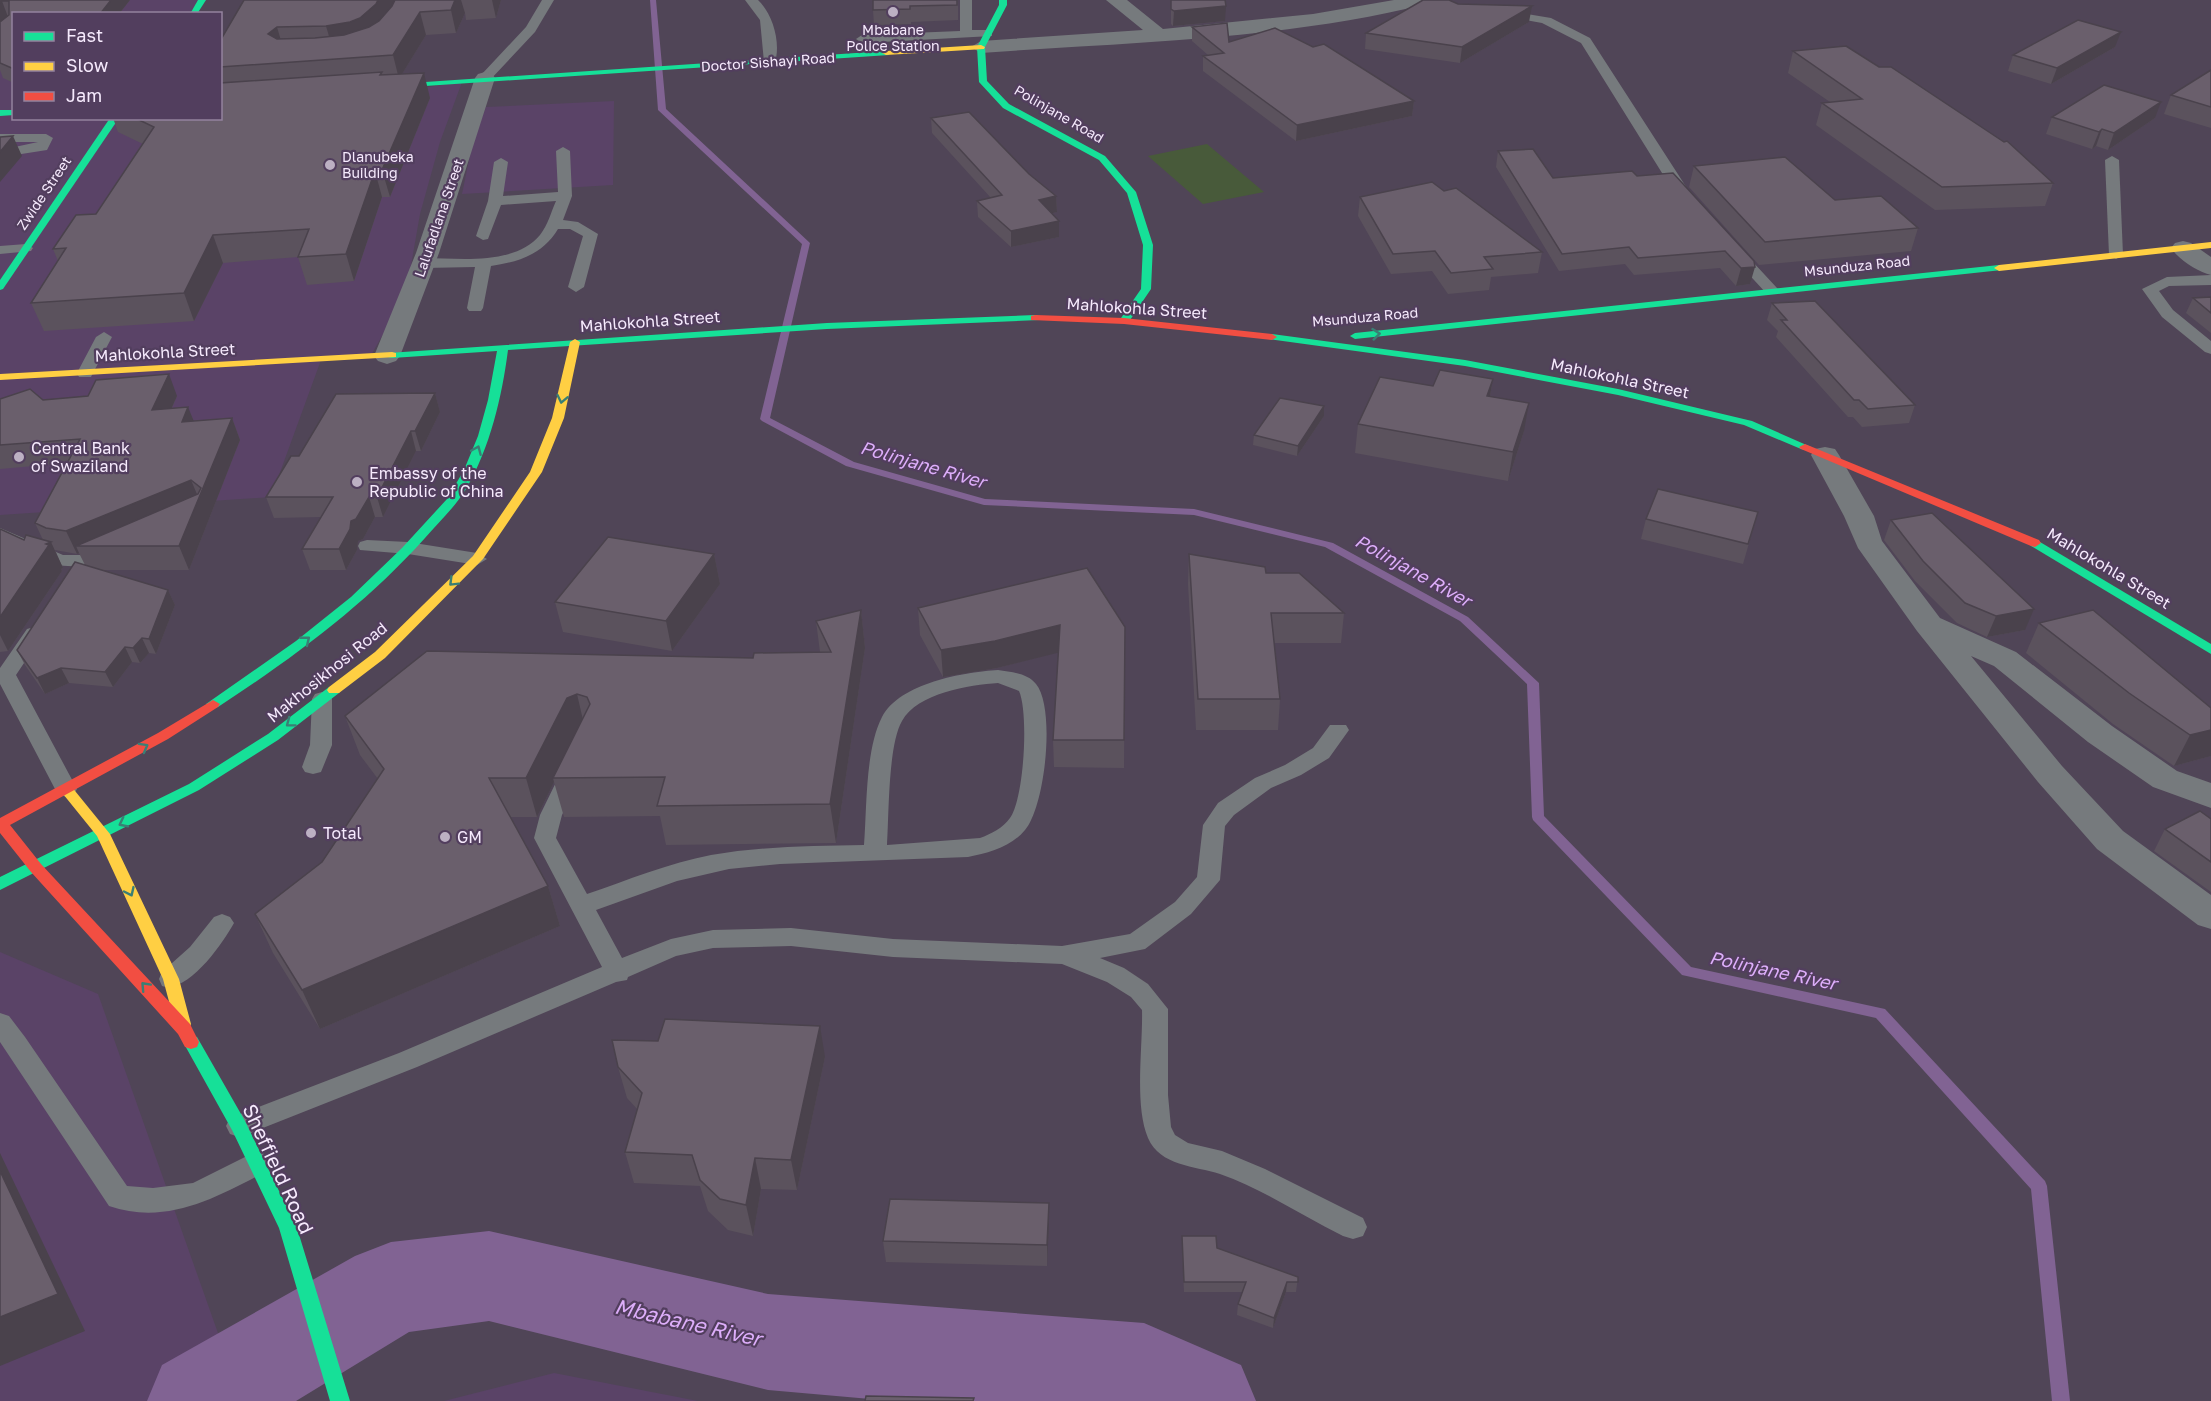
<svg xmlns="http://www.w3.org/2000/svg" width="2211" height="1401" font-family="'Golos Text',sans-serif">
<rect width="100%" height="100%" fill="#504557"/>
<g fill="#5a4367">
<path d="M0,0H202L193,13L14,14V118H220L462,82L440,142L420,214L406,294L370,357L321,360L271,497L0,515Z"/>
<path d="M614,101L613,185L462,194L473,141L486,107Z"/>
<path d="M0,952L98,994L242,1401H0Z"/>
<path d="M554,1373L698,1401H444Z"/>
</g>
<path fill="#485a3a" d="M1207,144L1264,192L1203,204L1148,156Z"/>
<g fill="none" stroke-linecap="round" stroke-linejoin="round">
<path fill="#816393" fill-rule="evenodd" d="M650,0H656L666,109L810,243L770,418L854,462L985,499L1194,509L1333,543L1468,617L1539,683L1544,816L1691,967L1885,1009L2045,1181L2047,1186L2070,1401H2052L2031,1189L1876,1018L1682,975L1533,820L1532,817L1527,684L1460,621L1325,547L1194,515L984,505L846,466L762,421L760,419L802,244L658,110Z"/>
<path fill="#816393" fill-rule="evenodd" d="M489,1231L768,1294L1144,1323L1241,1365L1256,1401H893L768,1390L489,1321L409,1332L296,1401H147L162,1365L355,1256L391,1242Z"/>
<g fill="#767a7d" fill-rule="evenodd">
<path d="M542,0H554L535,32L489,81H481V75L526,27Z"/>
<path d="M745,0H758C773,14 782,45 774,65L770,66L764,62L760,20Z"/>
<path d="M960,0H972V30H992V36L862,43L856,39L862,35L960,31Z"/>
<path d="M1502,10L1551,18L1590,38L1692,196L1690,199H1680L1672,189L1581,43L1542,23L1498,15L1496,13Z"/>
<path d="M0,134H46L53,138L47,150L15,155L10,154V148L38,142H0Z"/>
<path d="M563,147L570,151L572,196L563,220L578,222L598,234L584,287L576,292L568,287L583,236L570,229H558C543,254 519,262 491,266L483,308L481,311H469L467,308L475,267L424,268L416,263L424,258C459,258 514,266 540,235C548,225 551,212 556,201L501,205L488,239L483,240L476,236L488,201L494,162L501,158L508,162L503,196L558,192L556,151Z"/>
<path d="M2112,156L2119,160L2123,255L2116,259L2109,255L2105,160Z"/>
<path d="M26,244L33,248L31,251L0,254V246Z"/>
<path d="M1734,246L1739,247L1777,288L1780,291L1777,294H1767L1729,253L1727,250L1729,247Z"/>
<path d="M2211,275V285L2169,286L2159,291L2173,310L2211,341V354L2205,352L2162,317L2142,289L2167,277Z"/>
<path d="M104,332L112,337L93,373L91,377H79L77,373L96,337Z"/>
<path d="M0,528L63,555H80L108,544L117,550C114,556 108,557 102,560C66,576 32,558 0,542Z"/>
<path d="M367,540L408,542L477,553L487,559L477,565L408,554L360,550L358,546L360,542Z"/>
<path d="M34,627L41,629L44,633L16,675L77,789L74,794L66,797L58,794L55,789L0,684V668L27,629Z"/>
<path d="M998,670C1011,672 1028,673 1036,684C1056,708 1045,807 1025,830C1011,847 989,853 968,857L780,864L729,869L677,881L596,910L622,958L671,939L713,930L791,928L893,939L1062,946L1130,934L1175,902L1197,877L1203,825L1218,803L1255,778L1285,765L1313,748L1330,725H1346L1349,730L1329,758L1301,775L1271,788L1234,815L1225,826L1220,880L1191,914L1145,949L1100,958L1124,968L1148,984L1168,1009V1095L1171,1127L1175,1135L1188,1143L1222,1151L1265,1169L1363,1218L1367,1227L1363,1236L1353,1239L1343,1236C1302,1216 1263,1189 1220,1174C1195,1166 1160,1166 1148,1138C1134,1105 1143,1047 1142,1010L1131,997L1107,982L1062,964L893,957L791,946L713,948L676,956L628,977L627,980L616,982L417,1067L248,1134L239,1137L230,1134L226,1126L230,1118L399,1053L602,967L534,838L540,815L562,770L570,767L578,770L581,775L562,815L556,838L587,894C628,880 669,863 711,855C762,846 813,846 864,845C867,808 865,750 882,717C900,683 964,672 998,670ZM998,683L1019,691C1029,713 1024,799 1010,818C1003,828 991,834 980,838L887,845C889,815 888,745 902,721C917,693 970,685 998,683Z"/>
<path d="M322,692L329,694L332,699V745L321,772L313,774L305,772L302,767L310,745L312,699L315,694Z"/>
<path d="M222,914L230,917L234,923C223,943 188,994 162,986L159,979L162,972L190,947L214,917Z"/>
<path d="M0,1013L9,1016L25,1037L127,1186L153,1188L193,1183L257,1151L267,1155L271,1163L267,1171C217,1197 167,1226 109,1206L0,1042Z"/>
</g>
<g fill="#767a7d" fill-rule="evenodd">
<path d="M1106,0H1127L1163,29L1313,14L1394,0H1430L1427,4C1282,40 1129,42 981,53L971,47L981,41L1143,30Z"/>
<path d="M485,72L492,74L495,78L439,253L400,356L396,361L387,364L378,361L374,356L416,253L475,78L478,74Z"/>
<path d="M2183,241L2191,243L2211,257V275C2198,272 2179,260 2171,248L2175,243Z"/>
<path d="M1825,447L1835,449L1839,455L1874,516L1882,541L1940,618L2016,652L2112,726L2177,771L2211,783V808L2153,787L2088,742L1994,666L1971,656L2062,766L2123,831L2211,895V929L2198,925L2097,849L2038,782L1917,631L1858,548L1844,516L1811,455L1815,449Z"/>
</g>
<g fill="#16e098" fill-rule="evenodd">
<path d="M198,0H206L197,14H190Z"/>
<path d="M999,0H1007V5L985,47L987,81L1009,104L1105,156L1136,192L1153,245L1151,289L1128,323H1120L1119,321L1141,289L1143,245L1127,193L1099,160L1003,108L979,82L977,47L999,5Z"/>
<path d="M886,51L890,53L889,55L381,89L377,87L381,85Z"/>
<path d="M0,110H14V115L0,116Z"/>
<path d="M110,118H119L3,289L0,290V280Z"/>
<path d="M1999,265L2004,268L2002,270L1355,339L1350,336L1355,333Z"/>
<path d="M1035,315L1039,316V320L827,329L508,350C502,397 490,448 466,489C455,507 439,522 425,538C365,605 293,658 218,707L213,708L206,704L296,641L351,597L402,548L447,499L464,470L478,436L488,400L497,351L392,358L388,357V353L827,323Z"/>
<path d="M1272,334L1465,360L1618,389L1752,421L1811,447L1805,450L1801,449L1744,425L1618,395L1465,366L1268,339V335Z"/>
<path d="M2035,539L2211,644V654L2031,546L2029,543Z"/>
<path d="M334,686L339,687L341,690L339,693L278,740L199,790L0,890V877L189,784L268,734L329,687Z"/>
<path d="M191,1035L197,1037L245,1121L297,1228L350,1401H330L279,1228L232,1130L183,1042L185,1037Z"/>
</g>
<g fill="#ffcf43" fill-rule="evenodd">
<path d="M981,45L985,47L984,49L886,55L882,53L886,51Z"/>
<path d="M2211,242V248L1999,271L1994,268L1999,265Z"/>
<path d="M575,339L580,342L564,418L542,472L483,559L385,658L339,693H329L327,690L329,687L375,652L473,556L530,472L552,418L570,342Z"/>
<path d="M392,352L396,353V357L0,380V374Z"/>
<path d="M66,784L71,786L110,834L179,979L191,1024L189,1029L183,1030L177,1029L175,1024L163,979L97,836L59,789Z"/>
</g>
<g fill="#f24e42" fill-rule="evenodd">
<path d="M1035,315L1124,318L1272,334L1277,337L1272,340L1124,324L1031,320V316Z"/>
<path d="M1805,444L2039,540L2041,543L2035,547L2031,546L1801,449L1799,447Z"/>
<path d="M213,700L220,704L218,707L168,739L10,825L41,864L190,1024L199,1042L197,1047L191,1049L185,1047L178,1034L31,872L0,833V818L158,733Z"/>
</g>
</g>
<g fill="#5b525d">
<path d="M0,0H130L119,14H14V83L3,78L0,70Z"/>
<path d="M244,0H501L496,18L466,20L465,13L456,33L426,35L402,74L430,98L390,197H382L354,281L307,285L298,257L223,263L194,321L44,331L31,303L58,261L53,249L96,214L143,144L118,132L113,118H220V41Z"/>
<path d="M958,0V20L911,22V24L874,25L873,10Z"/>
<path d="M1171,0L1225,21L1173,26L1171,24Z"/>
<path d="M1529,22L1460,63L1365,49L1366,33Z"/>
<path d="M1192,27L1229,42L1313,47L1414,101L1412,116L1296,141L1203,71V56L1208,55L1192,41Z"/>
<path d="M2115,47L2051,84L2008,71L2013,55Z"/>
<path d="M1793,51L2053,183L2045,206L1935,210L1816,125L1822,103L1830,102L1788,73Z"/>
<path d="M2211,70V128L2164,114L2171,95Z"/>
<path d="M2052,117L2155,118L2108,150L2096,146L2092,149L2046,134Z"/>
<path d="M931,118L1029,174L1056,196L1057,212L1052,213L1059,237L1011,247L978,217L977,201L991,198L932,133Z"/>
<path d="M1498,151L1553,178L1637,176L1754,261L1750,284L1736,286L1720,268L1634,275L1625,264L1559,271L1496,167Z"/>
<path d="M1694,166L1835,200L1918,228L1911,251L1759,265L1689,187Z"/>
<path d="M1444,191L1542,252L1538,273L1491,277L1489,290L1448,294L1432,271L1391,274L1358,216L1360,197Z"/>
<path d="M2211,297V333L2186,313L2193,298Z"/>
<path d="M1772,303L1915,405L1909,423L1862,427L1853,417H1848L1776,337L1778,331L1767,320Z"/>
<path d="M1493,379L1490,396L1524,431L1508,481L1355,453L1358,424L1433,386Z"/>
<path d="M435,393L440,412L421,451H416L383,517H375L363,539L358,541L357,550L346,570H310L302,549L321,517L274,518L266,497L299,456Z"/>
<path d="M177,396L172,408L193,421L232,418L240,440L189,570H100L168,590L175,605L156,654L149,653L140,663L132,662L113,687L69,683L45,694L25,665L17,650L85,565L79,553L77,554L55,550L63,568L61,569L62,571L8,651L0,652V529L24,540H43L35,523L67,463L0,469V399L43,400Z"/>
<path d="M1324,416L1297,456L1253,445L1254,435Z"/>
<path d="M1758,512L1743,564L1641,539L1646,519Z"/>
<path d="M1891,520L2025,630L1987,637L1957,623L1915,581L1884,540Z"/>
<path d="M714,554L720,584L672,651L563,632L555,602Z"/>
<path d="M1189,554L1266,573L1344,613L1341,643H1274L1280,699L1278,730H1196L1188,584Z"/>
<path d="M918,608L1125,627L1124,768L1054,767L1053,740L1059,652L997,668L943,677L920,635Z"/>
<path d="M861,610L865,648L836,843L666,845L660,816L564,817L554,782L537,817H510L548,886L560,926L320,1029L273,953L255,914L322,862L378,779L360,755L345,716L753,658L820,652L816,621Z"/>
<path d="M2039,623L2211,708V756L2174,766L2113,724L2026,653Z"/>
<path d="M2211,819V892L2154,851L2165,829Z"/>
<path d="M825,1057L797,1190L761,1189L753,1236L728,1230L708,1211L700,1186L634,1183L625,1152L638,1110L627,1098L618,1067Z"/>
<path d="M1049,1203V1224L1047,1266L886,1262L883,1241Z"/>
<path d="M1182,1236L1298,1277L1296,1292H1286L1273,1328L1237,1315L1238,1304L1242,1292H1184L1182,1246Z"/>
</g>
<g fill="#4a424c">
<path d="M111,0H130L119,14H100Z"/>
<path d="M378,0H396L382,28L333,50L326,26Z"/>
<path d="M455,0H461L465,13L456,33L451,10Z"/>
<path d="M492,0H501L496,18Z"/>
<path d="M2,1L8,17L0,27V3Z"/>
<path d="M1226,6L1225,21L1173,26L1174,11Z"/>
<path d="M1532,6L1529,22L1460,63L1462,47Z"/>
<path d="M420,12L426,35L399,79L393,55Z"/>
<path d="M277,27L284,51L268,34Z"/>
<path d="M2121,32L2115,47L2051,84L2057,68Z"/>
<path d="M424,73L430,98L390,197L382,170Z"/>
<path d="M1414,101L1412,116L1296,141L1297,125Z"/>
<path d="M2161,102L2155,118L2108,150L2114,133Z"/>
<path d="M2102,129L2096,146L2092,149L2099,132Z"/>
<path d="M13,136L22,156L0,182V152Z"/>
<path d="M375,171L382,197L354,281L346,254Z"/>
<path d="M1056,196L1057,212L1040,216L1039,200Z"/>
<path d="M1059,221V237L1011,247V231Z"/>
<path d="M213,235L223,263L194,321L184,293Z"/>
<path d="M1755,267L1750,284L1736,286L1741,268Z"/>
<path d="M169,374L177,396L161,432L152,410Z"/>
<path d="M1493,379L1488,407L1487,396Z"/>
<path d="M435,393L440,412L421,451L415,431Z"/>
<path d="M1529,403L1524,431L1508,481L1513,452Z"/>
<path d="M1324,406V416L1297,456L1298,446Z"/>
<path d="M188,407L197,429L182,422Z"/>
<path d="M232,418L240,440L189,570L179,546H76L79,553L77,554L66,531L191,480L199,499Z"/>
<path d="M411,431L416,451L383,517L377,497Z"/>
<path d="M369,497L375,517L363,539L358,541L357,550L346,570L339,549L351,521Z"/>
<path d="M51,542L63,568L61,569L62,571L8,651L0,635V617L46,544Z"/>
<path d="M714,554L720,584L672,651L666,621Z"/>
<path d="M168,590L175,605L156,654L149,639Z"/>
<path d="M2034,609L2025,630L1987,637L1996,616Z"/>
<path d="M861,610L865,648L836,843L830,804Z"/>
<path d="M1060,625L1061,652L997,668L943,677L941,650Z"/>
<path d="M142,638L149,653L140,663L133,648Z"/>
<path d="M125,647L132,662L113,687L105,672Z"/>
<path d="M61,668L69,683L45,694L37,678Z"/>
<path d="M577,694L586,733L553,778L554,782L537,817L526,778L567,698Z"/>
<path d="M2211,730V756L2174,766L2190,735Z"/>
<path d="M548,886L560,926L320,1029L302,990Z"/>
<path d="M820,1026L825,1057L797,1190L791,1160Z"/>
<path d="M0,1153L85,1331L0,1366Z"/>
<path d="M755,1158L761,1189L753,1236L746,1205Z"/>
<path d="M1049,1203V1224L1047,1266V1245Z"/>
<path d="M1287,1282L1286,1292L1273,1328L1274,1318Z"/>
</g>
<g fill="#6a5f6c" stroke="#4a424c" stroke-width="1.5">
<path d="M0,0H111L100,14H14V69L0,63V22L9,15V1H2L0,3Z"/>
<path d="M244,0H378L376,4L360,18L350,22L326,26L277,27L268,34L277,39L315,38L344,35L369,27L379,21L392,6L395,0H455L451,10L420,12L393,55L220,67V41Z"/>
<path d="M873,0H957V5L910,6V9L873,10Z"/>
<path d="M1171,0H1225L1226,6L1174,11L1171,9Z"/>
<path d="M1423,0H1449L1458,4L1532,6L1462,47L1366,33Z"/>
<path d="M2078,20L2121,32L2057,68L2013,55Z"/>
<path d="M1227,23L1229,42L1275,28L1313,47L1324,44L1414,101L1297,125L1203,56L1224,53L1192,27Z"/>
<path d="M1846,46L1879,67H1891L2004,142L2007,141L2053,183L1942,187L1822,103L1862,99L1793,51Z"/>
<path d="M2211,70V107L2171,95Z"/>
<path d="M382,72L380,75L424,73L382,170L375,171L346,254L298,257L309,229L213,235L184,293L31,303L66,248L53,249L76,215L96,214L154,127L135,118H220V83Z"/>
<path d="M2104,85L2161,102L2114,133L2102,129L2099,132L2052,117Z"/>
<path d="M969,112L1029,174L1056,196L1039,200L1059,221L1011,231L977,201L1002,195L931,118Z"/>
<path d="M13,136L0,152V137Z"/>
<path d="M1533,149L1553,178L1632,171L1637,176L1673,173L1754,261L1755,267L1741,268L1725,251L1638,258L1629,247L1562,254L1498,151Z"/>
<path d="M1785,157L1835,200L1881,196L1918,228L1765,242L1694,166Z"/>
<path d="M1432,182L1444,191L1456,188L1542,252L1484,257L1493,269L1451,273L1435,251L1393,254L1360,197Z"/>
<path d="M2211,297V313L2193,298Z"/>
<path d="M1815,301L1915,405L1868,409L1859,400H1854L1781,320H1787L1772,303Z"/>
<path d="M1440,370L1493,379L1487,396L1529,403L1513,452L1358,424L1380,377L1433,386Z"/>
<path d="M169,374L152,410L188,407L182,422L232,418L179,546H76L198,494L201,488L191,480L66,531L46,528L35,523L80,439L0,445V399L30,389L43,400L88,396L96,380Z"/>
<path d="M435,393L415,431H411L377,497H369L356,519L351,521L350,529L339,549H302L333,497H266L291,456H299L336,394Z"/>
<path d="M1280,398L1324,406L1298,446L1254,435Z"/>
<path d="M1658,489L1758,512L1748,544L1646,519Z"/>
<path d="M1932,513L2034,609L1996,616L1965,603L1923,561L1891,520Z"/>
<path d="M0,529L24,540L26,535L51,542L46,544L49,545L0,617Z"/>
<path d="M608,537L714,554L666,621L555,602Z"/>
<path d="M1189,554L1265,567L1266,573H1299L1344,613H1271L1280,699H1198Z"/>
<path d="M75,562L168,590L149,639L142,638L133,648L125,647L105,672L61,668L37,678L17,650Z"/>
<path d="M1087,568L1125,627L1124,740H1053L1060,625L995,641L941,650L918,608Z"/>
<path d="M861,610L830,804L657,806L665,777L553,778L590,704L587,697L577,694L567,698L526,778H489L548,886L302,990L255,914L322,862L384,769L345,716L427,651L753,658L754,653L831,652L816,621Z"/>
<path d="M2093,610L2211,708V730L2190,735L2129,693L2039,623Z"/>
<path d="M2200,811L2211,819V862L2165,829Z"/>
<path d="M665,1019L820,1026L791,1160L755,1158L746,1205L720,1199L700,1180L692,1155L625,1152L642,1093L618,1067L612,1040L658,1041Z"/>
<path d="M0,1171L58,1294L0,1317Z"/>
<path d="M890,1199L1049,1203L1047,1245L883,1241Z"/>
<path d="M1182,1236H1216L1217,1248L1298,1277V1282H1287L1274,1318L1238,1304L1246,1282H1184Z"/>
<path d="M866,1396L974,1398L973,1401H865Z"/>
</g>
<defs><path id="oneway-chevron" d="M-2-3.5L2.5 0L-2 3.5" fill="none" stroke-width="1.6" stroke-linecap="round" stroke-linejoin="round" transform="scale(1.5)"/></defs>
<g stroke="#3a7f75">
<use href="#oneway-chevron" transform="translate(1376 334) rotate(-6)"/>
<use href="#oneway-chevron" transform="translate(562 399) rotate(102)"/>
<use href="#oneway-chevron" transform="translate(477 450) rotate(-67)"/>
<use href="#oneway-chevron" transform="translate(453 582) rotate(135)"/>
<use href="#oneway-chevron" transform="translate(306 640) rotate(-39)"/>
<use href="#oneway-chevron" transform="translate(290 723) rotate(143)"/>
<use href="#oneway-chevron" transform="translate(144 747) rotate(-29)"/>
<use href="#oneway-chevron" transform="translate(123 823) rotate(153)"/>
<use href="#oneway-chevron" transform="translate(130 892) rotate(65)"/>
<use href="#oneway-chevron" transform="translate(145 986) rotate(-133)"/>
</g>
<g fill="#bcb0c3" stroke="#523e5e" stroke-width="2">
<circle cx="893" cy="12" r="6"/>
<circle cx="330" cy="165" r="6"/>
<circle cx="19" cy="457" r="6"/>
<circle cx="357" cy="482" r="6"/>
<circle cx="311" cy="833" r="6"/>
<circle cx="445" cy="837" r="6"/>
</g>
<g text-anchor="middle" stroke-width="4.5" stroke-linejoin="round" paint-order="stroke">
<g font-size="14" fill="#f6eafd" stroke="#523e5e">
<text x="893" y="35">Mbabane<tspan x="893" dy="16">Police Station</tspan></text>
<text x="342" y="162" text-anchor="start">Dlanubeka<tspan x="342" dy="16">Building</tspan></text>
</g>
<g font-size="14" fill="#f6eafd" stroke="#523e5e">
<text transform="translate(768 62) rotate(-4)" y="5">Doctor Sishayi Road</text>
<text transform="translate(1059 114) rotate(30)" y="5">Polinjane Road</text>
<text transform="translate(44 193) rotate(-56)" y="5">Zwide Street</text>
<text transform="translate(439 218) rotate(-71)" y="5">Lalufadlana Street</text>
<text transform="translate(1857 266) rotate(-6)" y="5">Msunduza Road</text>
<text transform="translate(1365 317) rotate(-5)" y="5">Msunduza Road</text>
</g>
<g font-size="16" fill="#f6eafd" stroke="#523e5e">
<text transform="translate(1137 308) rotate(4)" y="6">Mahlokohla Street</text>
<text transform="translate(650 321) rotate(-4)" y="6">Mahlokohla Street</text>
<text transform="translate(165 352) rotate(-3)" y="6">Mahlokohla Street</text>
<text transform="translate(1620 378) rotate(12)" y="6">Mahlokohla Street</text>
<text transform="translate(2109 568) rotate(31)" y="6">Mahlokohla Street</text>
<text transform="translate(327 672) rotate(-39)" y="6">Makhosikhosi Road</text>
</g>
<g font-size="16" fill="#f6eafd" stroke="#523e5e" text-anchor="start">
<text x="31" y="454">Central Bank<tspan x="31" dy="18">of Swaziland</tspan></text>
<text x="369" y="479">Embassy of the<tspan x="369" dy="18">Republic of China</tspan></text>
<text x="323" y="839">Total</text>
<text x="457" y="843">GM</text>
</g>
<g font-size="18" font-style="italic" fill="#ddaefa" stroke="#523e5e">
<text transform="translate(923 465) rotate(16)" y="6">Polinjane River</text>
<text transform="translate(1413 571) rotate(29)" y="6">Polinjane River</text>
<text transform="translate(1773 971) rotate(12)" y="6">Polinjane River</text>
</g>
<g font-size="20" fill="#f6eafd" stroke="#523e5e">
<text transform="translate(278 1169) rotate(65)" y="7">Sheffield Road</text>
</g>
<g font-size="21" font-style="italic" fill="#ddaefa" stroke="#523e5e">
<text transform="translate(688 1323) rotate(13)" y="7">Mbabane River</text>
</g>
</g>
<rect x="12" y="12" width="210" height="108" fill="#523e5e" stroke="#94839e" stroke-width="1.5"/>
<rect x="24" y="32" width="30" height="9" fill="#16e098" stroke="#94839e" stroke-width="1.5"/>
<text x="66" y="42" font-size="18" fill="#f6eafd">Fast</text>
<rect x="24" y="62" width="30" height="9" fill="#ffcf43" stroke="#94839e" stroke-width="1.5"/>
<text x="66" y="72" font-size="18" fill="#f6eafd">Slow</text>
<rect x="24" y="92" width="30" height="9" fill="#f24e42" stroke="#94839e" stroke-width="1.5"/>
<text x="66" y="102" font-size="18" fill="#f6eafd">Jam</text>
</svg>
